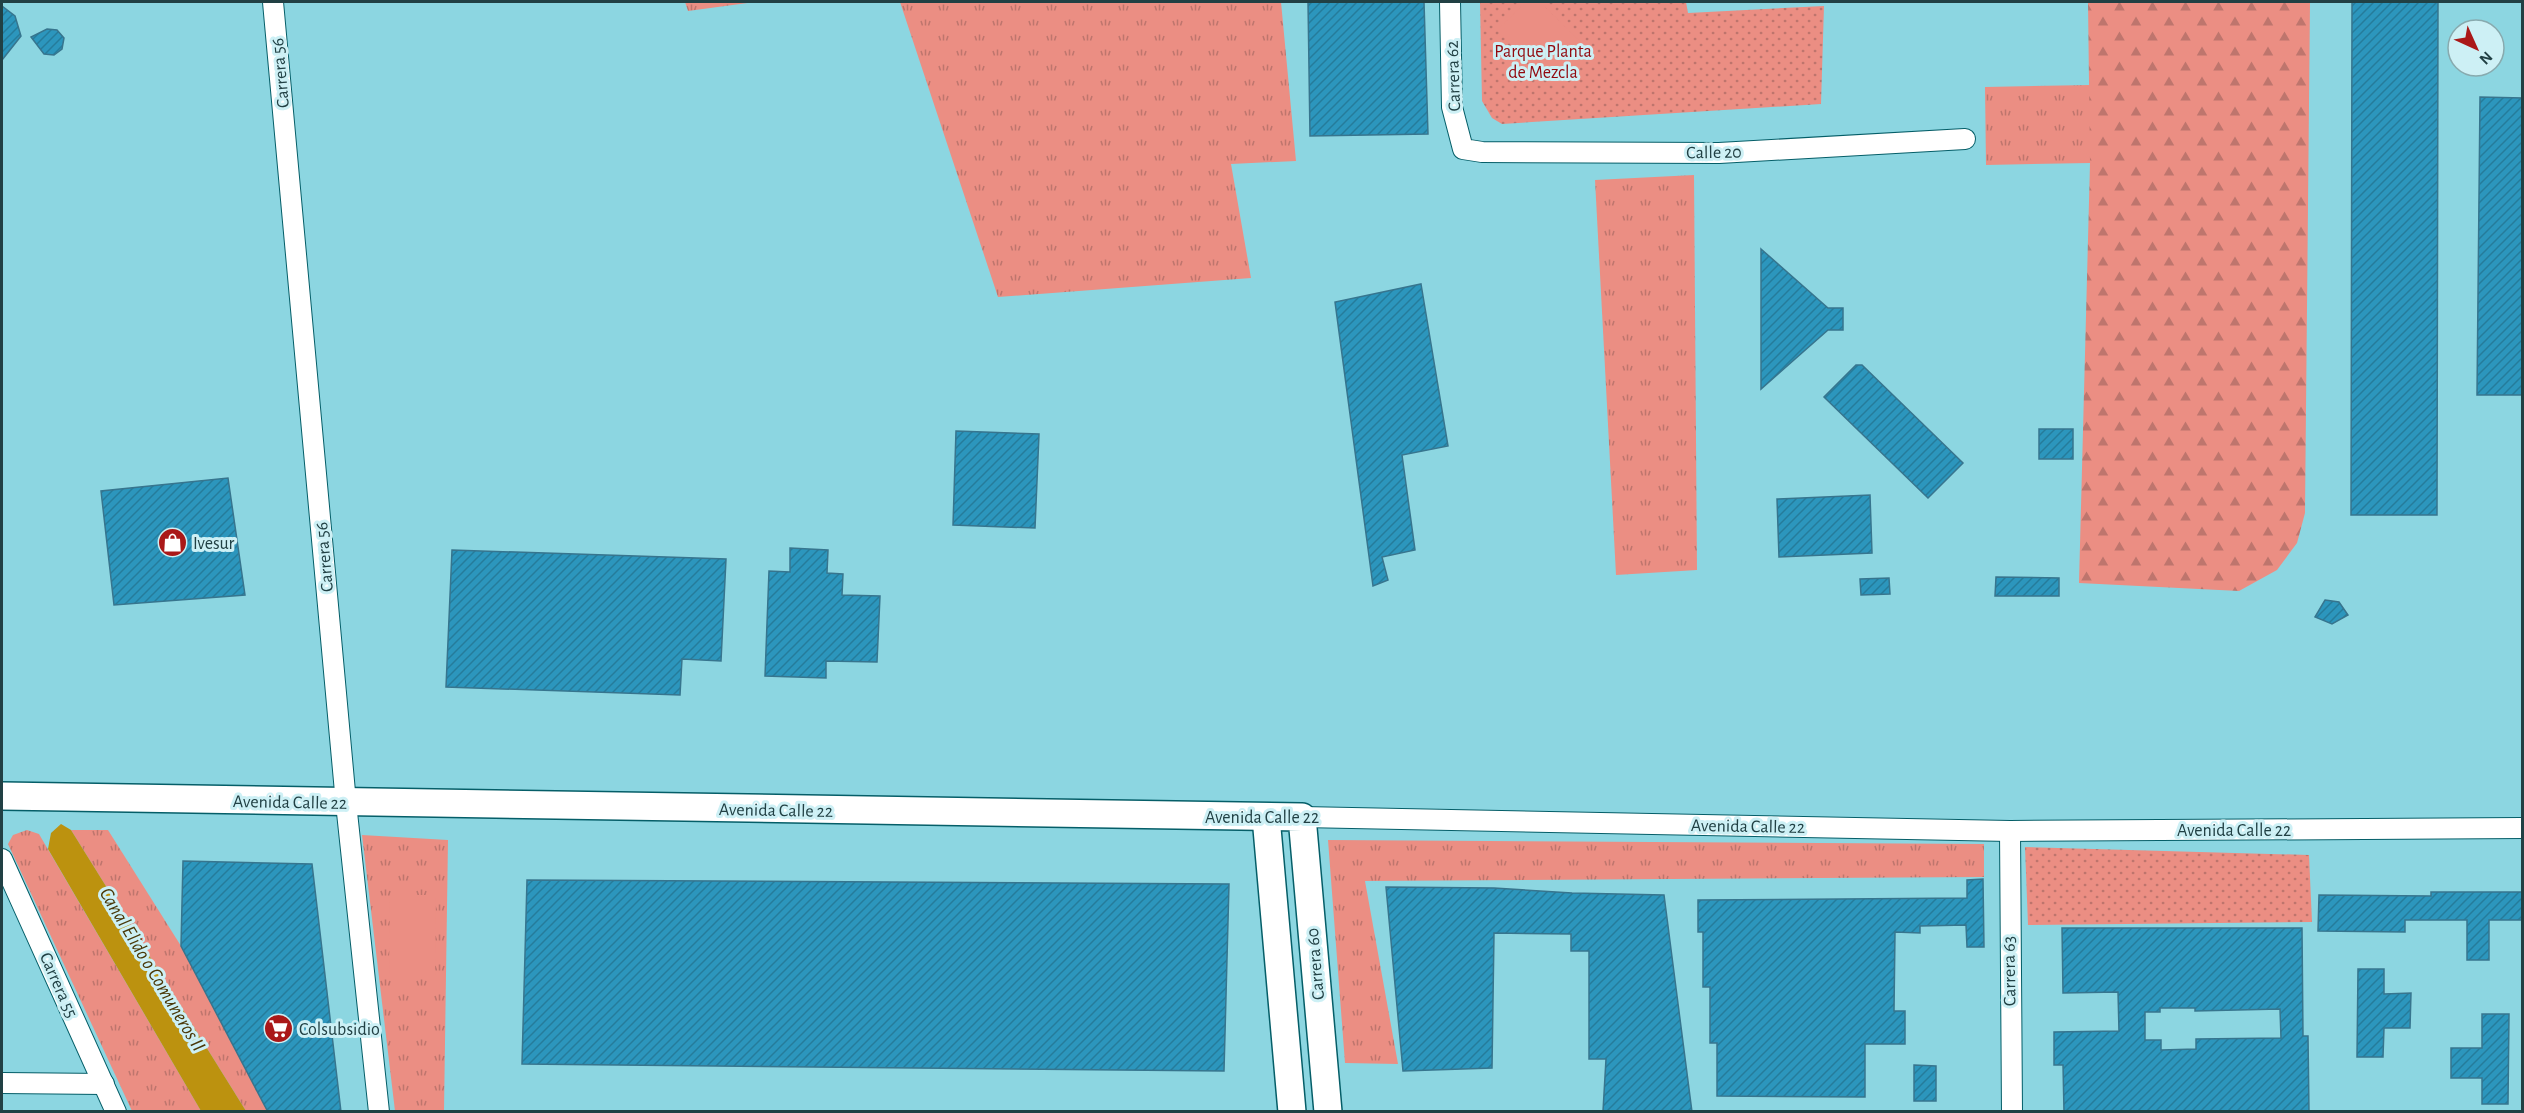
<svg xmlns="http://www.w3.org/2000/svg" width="2524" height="1113" font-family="'Alegreya Sans',sans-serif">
<defs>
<pattern id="grass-tufts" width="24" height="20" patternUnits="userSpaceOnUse" patternTransform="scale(1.5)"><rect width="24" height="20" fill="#eb8e83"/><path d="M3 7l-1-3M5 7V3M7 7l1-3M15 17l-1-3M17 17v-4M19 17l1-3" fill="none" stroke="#be756d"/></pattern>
<pattern id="forest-firs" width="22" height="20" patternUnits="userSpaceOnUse" patternTransform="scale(1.5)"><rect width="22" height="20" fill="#eb8e83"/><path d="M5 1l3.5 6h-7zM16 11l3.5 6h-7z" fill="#be756d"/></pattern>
<pattern id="park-dots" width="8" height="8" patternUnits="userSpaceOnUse" patternTransform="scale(1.5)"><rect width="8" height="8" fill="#eb8e83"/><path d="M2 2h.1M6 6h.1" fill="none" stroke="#be756d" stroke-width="1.8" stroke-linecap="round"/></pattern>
<pattern id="building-hatch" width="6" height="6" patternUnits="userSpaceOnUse" patternTransform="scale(1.5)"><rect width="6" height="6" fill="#2c96bd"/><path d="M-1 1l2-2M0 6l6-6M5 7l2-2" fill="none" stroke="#257c9b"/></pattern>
</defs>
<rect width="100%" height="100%" fill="#8cd6e1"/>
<g fill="url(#grass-tufts)">
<path d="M685,2H755L688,11Z"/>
<path d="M900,2H1281L1296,161L1231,164L1251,278L998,297Z"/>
<path d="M2090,85V163L1986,165L1985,87Z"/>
<path d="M1694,175L1697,570L1616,575L1595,180Z"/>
<path d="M27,830L39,834L201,1111H132L8,844L13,835Z"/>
<path d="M71,830H108L181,946L268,1111H246Z"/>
<path d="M362,835L448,840L444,1111H395Z"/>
<path d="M1328,840L1984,844V877L1365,881L1398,1064L1345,1063Z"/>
</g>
<path fill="url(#forest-firs)" d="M2088,2H2310L2305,513L2297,543L2277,570L2239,591L2079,583L2090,163Z"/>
<g fill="url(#park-dots)">
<path d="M1480,2H1686L1688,13L1824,6L1821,104L1502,124L1492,118L1482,101Z"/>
<path d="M2025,847L2309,855L2312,922L2028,925Z"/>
</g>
<g fill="#eb8e83">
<path d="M1526,2H1540L1591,52L1557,86L1499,28Z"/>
<path d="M390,895H436L435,977H389Z"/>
</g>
<path fill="#bc920f" d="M61,824L71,830L246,1111H201L48,849L51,833Z"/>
<g fill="url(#building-hatch)" stroke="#37758e" stroke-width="1.5" fill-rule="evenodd">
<path d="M1308,2H1424L1428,134L1310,136Z"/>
<path d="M2352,2H2438L2437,515H2351Z"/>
<path d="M2,6L15,16L21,36L2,60Z"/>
<path d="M47,29L57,30L64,38L62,49L54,55L44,54L31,37Z"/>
<path d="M2480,97L2523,98V395H2477Z"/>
<path d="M1761,249L1828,308H1843V330H1828L1761,389Z"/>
<path d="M1421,284L1448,446L1402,455L1415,550L1382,557L1388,580L1373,586L1335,302Z"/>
<path d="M1856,365H1862L1963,463L1928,498L1824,397Z"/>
<rect x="2039" y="429" width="34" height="30"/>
<path d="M956,431L1039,434L1035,528L953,525Z"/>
<path d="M228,478L245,595L114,605L101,491Z"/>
<path d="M1870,495L1872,553L1779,557L1777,499Z"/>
<path d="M790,548L828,550L827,573L843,574L842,595L880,596L877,662L826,661V678L765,676L769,571L790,572Z"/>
<path d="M452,550L726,559L721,661L682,659L680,695L446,687Z"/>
<path d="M1996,577L2059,578V596H1995Z"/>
<path d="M1889,578L1890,594L1861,595L1860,579Z"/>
<path d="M2325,600L2339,602L2348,615L2332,624L2315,617Z"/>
<path d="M183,861L312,864L341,1112H268L181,946Z"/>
<path d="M1983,879L1984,947H1967L1966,925L1920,926V933L1895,932L1894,1011H1905V1044H1865V1097L1717,1096V1043H1710V987H1703V932H1698V900L1967,898V880Z"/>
<path d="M527,880L1229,884L1224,1071L522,1064Z"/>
<path d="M1386,887L1494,888L1572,893L1664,895L1692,1112L1603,1111L1606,1059H1589V951H1571V934L1494,933L1492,1068L1403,1071Z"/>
<path d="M2431,892H2522V920H2489V960H2467V920H2405V932L2318,931L2319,895L2431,896Z"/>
<path d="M2062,928H2302L2303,1036H2308L2309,1112H2064L2063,1065H2054V1032L2119,1031L2118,992L2063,993ZM2160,1008H2195V1011L2280,1009L2281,1038L2196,1039V1049L2161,1050V1040H2145V1012H2160Z"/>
<path d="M2358,969H2384V994L2411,993L2410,1028H2384L2383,1057H2357Z"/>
<path d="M2482,1014H2509L2508,1104H2482V1078H2451V1048H2482Z"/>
<path d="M1914,1065L1936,1066V1101H1914Z"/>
</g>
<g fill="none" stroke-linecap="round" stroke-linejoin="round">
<defs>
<g id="street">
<path d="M273,2L346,803L379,1112"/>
<path d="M1450,2L1452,107L1463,149L1482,152L1719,153L1965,139"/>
<path d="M1302,817L2010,831L2522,828"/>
<path d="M2010,831L2012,1112"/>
<path d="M2,859L116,1112"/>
<path d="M2,1083L104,1084"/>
</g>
<g id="secondary">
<path d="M2,796L1302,817L1328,1112"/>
<path d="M1266,817L1292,1112"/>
</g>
</defs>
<use href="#street" stroke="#055e68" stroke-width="22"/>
<use href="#secondary" stroke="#055e68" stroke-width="30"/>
<use href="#street" stroke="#fff" stroke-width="20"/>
<use href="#secondary" stroke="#fff" stroke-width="27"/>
</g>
<defs>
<symbol id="shop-disc" viewBox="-11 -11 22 22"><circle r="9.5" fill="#aa1818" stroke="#cdf0f5"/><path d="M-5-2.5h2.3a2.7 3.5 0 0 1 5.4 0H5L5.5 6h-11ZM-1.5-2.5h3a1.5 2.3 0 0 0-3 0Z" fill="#fff"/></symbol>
<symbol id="supermarket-disc" viewBox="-11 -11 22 22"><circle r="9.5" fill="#aa1818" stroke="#cdf0f5"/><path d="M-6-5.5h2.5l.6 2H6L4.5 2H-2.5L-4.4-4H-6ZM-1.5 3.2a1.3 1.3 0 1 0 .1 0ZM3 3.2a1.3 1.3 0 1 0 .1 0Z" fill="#fff"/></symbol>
</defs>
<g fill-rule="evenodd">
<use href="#shop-disc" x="156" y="526" width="33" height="33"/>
<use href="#supermarket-disc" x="262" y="1012" width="33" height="33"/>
</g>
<g text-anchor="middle" stroke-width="6" stroke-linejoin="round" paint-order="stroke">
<g font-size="18" fill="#92080e" stroke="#cdf0f5">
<text x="1543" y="57">Parque Planta<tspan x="1543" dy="21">de Mezcla</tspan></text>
</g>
<g font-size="18" fill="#214044" stroke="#cdf0f5">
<text transform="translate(280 73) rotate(-95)" y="6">Carrera 56</text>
<text transform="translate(1453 76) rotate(-92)" y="6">Carrera 62</text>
<text transform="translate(1714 152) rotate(-1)" y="6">Calle 20</text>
<text transform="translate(324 557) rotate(-95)" y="6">Carrera 56</text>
<text transform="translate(290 802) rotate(1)" y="6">Avenida Calle 22</text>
<text transform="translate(776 810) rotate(1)" y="6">Avenida Calle 22</text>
<text x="1262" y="823">Avenida Calle 22</text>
<text transform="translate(1748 826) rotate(1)" y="6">Avenida Calle 22</text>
<text x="2234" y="836">Avenida Calle 22</text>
<text transform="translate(1315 964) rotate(-95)" y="6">Carrera 60</text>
<text transform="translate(2009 971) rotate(-91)" y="6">Carrera 63</text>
<text transform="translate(59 985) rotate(66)" y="6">Carrera 55</text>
</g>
<g font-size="18" fill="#214044" stroke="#cdf0f5" text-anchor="start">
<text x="193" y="549">Ivesur</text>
<text x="299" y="1035">Colsubsidio</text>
</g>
<g font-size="20" font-style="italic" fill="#4a3808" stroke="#cdf0f5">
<text transform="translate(153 969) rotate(59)" y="7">Canal Elido o Comuneros II</text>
</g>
</g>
<rect width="2524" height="1113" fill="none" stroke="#214044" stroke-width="6"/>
<g transform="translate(2476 48) rotate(135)"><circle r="28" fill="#cdf0f5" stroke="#88aaae" stroke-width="1.5"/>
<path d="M0-4.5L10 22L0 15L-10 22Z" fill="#aa1818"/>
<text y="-9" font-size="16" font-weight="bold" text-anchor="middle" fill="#214044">N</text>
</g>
</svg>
